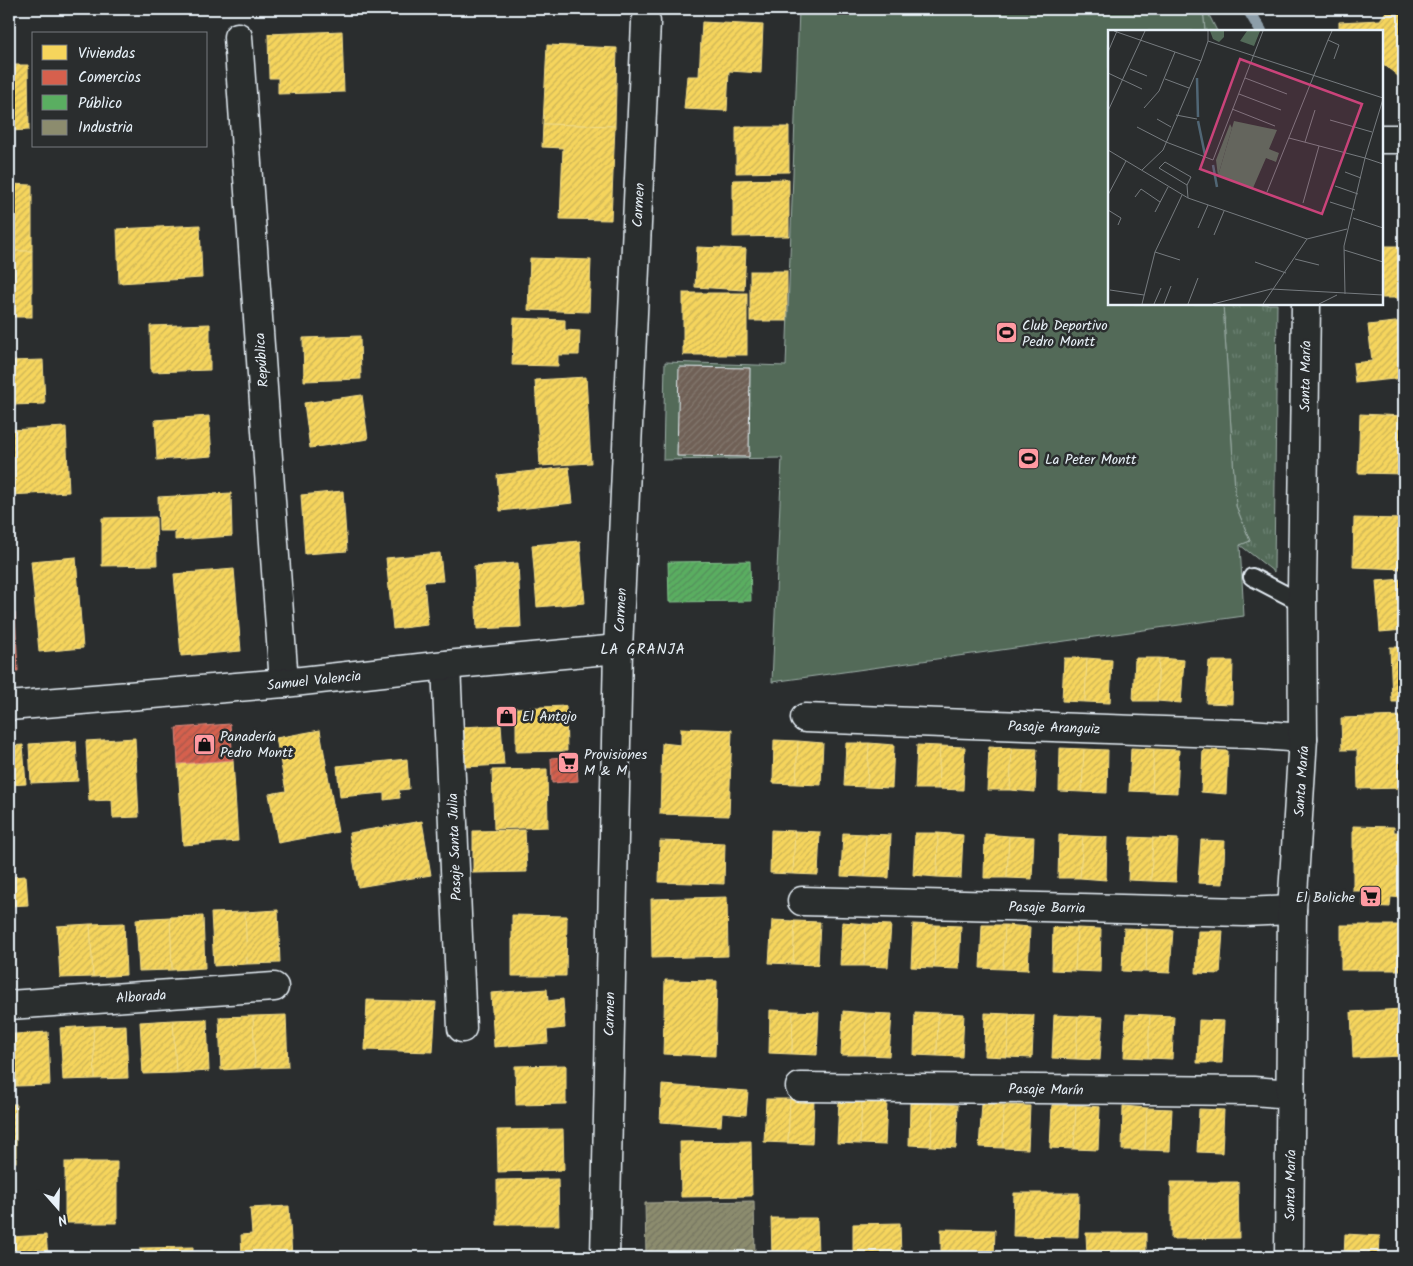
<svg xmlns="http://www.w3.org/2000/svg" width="1413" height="1266" font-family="Kalam,sans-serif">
<defs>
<pattern id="grass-tufts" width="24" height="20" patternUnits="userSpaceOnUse" patternTransform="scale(1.25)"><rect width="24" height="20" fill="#536b59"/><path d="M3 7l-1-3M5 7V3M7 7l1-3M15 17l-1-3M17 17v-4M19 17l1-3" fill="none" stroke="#6c8172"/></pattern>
<pattern id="homes-hatch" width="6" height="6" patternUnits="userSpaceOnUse" patternTransform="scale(1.25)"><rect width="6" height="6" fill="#f6d55c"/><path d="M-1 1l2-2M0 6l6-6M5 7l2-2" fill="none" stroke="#cab258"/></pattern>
<pattern id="shops-hatch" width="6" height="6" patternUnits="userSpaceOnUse" patternTransform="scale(1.25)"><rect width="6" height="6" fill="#d6604d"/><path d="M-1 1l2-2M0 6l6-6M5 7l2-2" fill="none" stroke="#a4584c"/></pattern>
<pattern id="public-hatch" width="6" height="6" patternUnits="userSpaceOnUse" patternTransform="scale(1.25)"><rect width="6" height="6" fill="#5aae61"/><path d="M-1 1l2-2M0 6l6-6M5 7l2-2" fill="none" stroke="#548f5a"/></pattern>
<pattern id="industry-hatch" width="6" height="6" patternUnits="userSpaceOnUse" patternTransform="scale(1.25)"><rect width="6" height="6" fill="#8c8c6e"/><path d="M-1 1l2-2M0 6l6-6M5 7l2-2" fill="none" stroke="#747461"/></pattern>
<pattern id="building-hatch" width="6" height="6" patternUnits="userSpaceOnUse" patternTransform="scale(1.25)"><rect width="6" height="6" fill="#6f6156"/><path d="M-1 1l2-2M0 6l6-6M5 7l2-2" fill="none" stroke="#84786f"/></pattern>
</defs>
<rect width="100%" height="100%" fill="#2a2d2e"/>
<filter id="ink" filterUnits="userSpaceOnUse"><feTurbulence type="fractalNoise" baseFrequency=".02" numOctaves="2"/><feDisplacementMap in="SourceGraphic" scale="10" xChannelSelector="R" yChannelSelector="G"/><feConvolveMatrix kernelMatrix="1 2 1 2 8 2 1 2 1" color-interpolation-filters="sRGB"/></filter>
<g filter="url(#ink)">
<g fill="url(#grass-tufts)" stroke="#9eaea8">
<path d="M1203,9H1206L1217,31H1205Z"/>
<path d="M1223,304H1277L1274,572L1240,545L1250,541L1236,506Z"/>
</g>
<path fill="#536b59" stroke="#9eaea8" d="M799,9H1203L1205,31H1109V304H1223L1236,506L1250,541L1240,545L1244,616L772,682L782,458L663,460L665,362L786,366Z"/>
<g fill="url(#homes-hatch)" stroke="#f2dd8b">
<path d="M1388,9H1404V81L1382,63V31H1339V22L1380,20Z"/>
<path d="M702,22L763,25L761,73L729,71L727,111L684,109L687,76H699Z"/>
<path d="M342,31L344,92L278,94V78H269L268,34Z"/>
<path d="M547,45L617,48L615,126L543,124Z"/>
<path d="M9,65H28L29,130L9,131Z"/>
<path d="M543,124L615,126L611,220L560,219L563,148L542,147Z"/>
<path d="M736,127H789V172L736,173Z"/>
<path d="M789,179V236L733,237V180Z"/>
<path d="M9,184L32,185V251H9Z"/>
<path d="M200,225L202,278L119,283L117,229Z"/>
<rect x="1382" y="246" width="22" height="52"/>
<path d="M697,247L746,249L744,290L695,287Z"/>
<rect x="9" y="251" width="23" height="66"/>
<path d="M530,258L591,260L589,312L528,310Z"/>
<rect x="750" y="271" width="37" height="50"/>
<rect x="683" y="293" width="64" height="62"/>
<path d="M514,318L565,320V330L580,331L579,355H558V366L512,365Z"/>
<path d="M1404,321V378L1355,383L1353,363L1372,361L1368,325Z"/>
<path d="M210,324V370L151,372L150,326Z"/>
<path d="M360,336L361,379L304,381L303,338Z"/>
<path d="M43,360L45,404L9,405V361Z"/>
<path d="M586,377L591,463L540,466L535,380Z"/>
<path d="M362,395L368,439L310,448L304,403Z"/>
<path d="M1360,414L1404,416V474L1358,473Z"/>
<path d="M209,416L212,456L157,460L155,420Z"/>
<path d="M66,427L69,492L9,495V430Z"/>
<path d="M569,467L573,503L500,511L497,475Z"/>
<path d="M343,491L347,551L305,554L301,495Z"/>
<path d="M231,493L232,536L175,540V531H159L158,497Z"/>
<path d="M156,517L157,565L102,566V518Z"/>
<path d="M1354,518L1404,519V569L1353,567Z"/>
<path d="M580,541L585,603L537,607L532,545Z"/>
<path d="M440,553L443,581L424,582L428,625L393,629L386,558Z"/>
<path d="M76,557L83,648L39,652L31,561Z"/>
<path d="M518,563L521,627L477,629L474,566Z"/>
<path d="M234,569L241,651L181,656L174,574Z"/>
<path d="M1404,579V630L1380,632L1376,581Z"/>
<path d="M1390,647H1404V702H1392Z"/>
<path d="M1064,658H1087L1085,702L1062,701Z"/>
<path d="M1087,658L1112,660L1110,703L1085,702Z"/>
<path d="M1135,658H1159L1157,701H1133Z"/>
<path d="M1159,658L1184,660L1181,703L1157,701Z"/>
<path d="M1209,661H1233L1232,704L1206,703Z"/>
<path d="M566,706L567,751L516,752V708Z"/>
<path d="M1404,716V788L1358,789L1357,750H1342L1341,718Z"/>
<path d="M501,725L504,765L464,767L462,727Z"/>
<path d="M681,728L732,730L729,816L660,814L662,743L681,745Z"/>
<path d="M320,730L338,832L278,843L269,794L286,791L276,738Z"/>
<path d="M135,738L139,817L113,818L112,800L89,801L86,741Z"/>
<path d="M774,740L798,741L796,784L773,783Z"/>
<path d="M76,741L78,781L31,783L29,744Z"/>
<path d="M798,741L823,743L821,785L796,784Z"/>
<path d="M846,743H869L867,787L844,786Z"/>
<path d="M869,743L894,745L892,788L867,787Z"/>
<path d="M23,745L26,784L9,785V746Z"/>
<path d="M917,745L940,746L938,789H915Z"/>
<path d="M940,746L965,747L963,790L938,789Z"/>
<path d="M989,747L1012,748L1010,790H987Z"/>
<path d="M1012,748L1037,749L1035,792L1010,790Z"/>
<path d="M1060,748L1084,749L1082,792L1059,791Z"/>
<path d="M1131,748L1154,749L1152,792L1129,791Z"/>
<path d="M1084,749L1108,750L1107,793L1082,792Z"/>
<path d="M1154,749L1179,750L1177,793L1152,792Z"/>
<path d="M1203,750L1228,751L1226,794L1201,792Z"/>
<path d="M407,759L409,789L399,790L400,798L384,800V793L340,797L337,766Z"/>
<path d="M233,760L238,841L183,845L178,764Z"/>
<path d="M547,769L548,827L494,829L492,770Z"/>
<path d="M422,821L431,875L358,887L349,833Z"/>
<path d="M1353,826L1394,827V832H1404V898L1391,897L1390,907L1363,906V891H1353Z"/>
<path d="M525,830L527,872L473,873V831Z"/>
<path d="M771,830L795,831L793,874L770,873Z"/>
<path d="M795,831L820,832L818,875L793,874Z"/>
<path d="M843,833L866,834L865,877L841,876Z"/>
<path d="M915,833H938L937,877L913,875Z"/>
<path d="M938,833L963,835L961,878L937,877Z"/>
<path d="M866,834L891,835L889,878L865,877Z"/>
<path d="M985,834L1009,836L1007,878H984Z"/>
<path d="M1059,835L1083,836L1080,878H1058Z"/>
<path d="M1009,836L1034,837L1032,879L1007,878Z"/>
<path d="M1083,836L1107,837L1106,880L1080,878Z"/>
<path d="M1130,837L1153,838L1151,881L1128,880Z"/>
<path d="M1153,838L1178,839L1176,882L1151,881Z"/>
<path d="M1201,840L1225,841L1223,884L1198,883Z"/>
<path d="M660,841L725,843L724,884L659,882Z"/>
<path d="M26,876L28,905L9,906V877Z"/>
<path d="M727,897L728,956L652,958L651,899Z"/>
<path d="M278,910L280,963L247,964L245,912Z"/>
<path d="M245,912L247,964L214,966L211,913Z"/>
<path d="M512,915L567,916L566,976H512Z"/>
<path d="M203,916L205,968L172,970L170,917Z"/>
<path d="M170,917L172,970L139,971L136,919Z"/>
<path d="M772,920L795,921L793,964L769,963Z"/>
<path d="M795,921L820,922L818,965L793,964Z"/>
<path d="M842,922L866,924L864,966H840Z"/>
<path d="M124,923L126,975L93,977L90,924Z"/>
<path d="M90,924L93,977L60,978L57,926Z"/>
<path d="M866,924L891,925L888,967L864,966Z"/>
<path d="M913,924L936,925L934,968L911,967Z"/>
<path d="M936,925L961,926L959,969L934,968Z"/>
<path d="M982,925H1005L1003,969L980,968Z"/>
<path d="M1005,925L1030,927L1028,970L1003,969Z"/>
<path d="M1341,925H1399L1400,970H1341Z"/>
<path d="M1053,927L1077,928L1075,971L1052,970Z"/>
<path d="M1077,928L1101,929L1100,972L1075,971Z"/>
<path d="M1124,928L1147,929L1146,972L1122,971Z"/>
<path d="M1147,929L1173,930L1170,973L1146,972Z"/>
<path d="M1198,931H1223L1220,974L1196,973Z"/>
<path d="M665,980L717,981L715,1056L663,1054Z"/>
<path d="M547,989L548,1001L563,999L565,1028L547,1030L548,1043L494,1047L491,993Z"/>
<path d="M367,1000L436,1002L433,1052L365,1050Z"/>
<path d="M1402,1009L1404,1056L1353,1058L1351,1012Z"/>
<path d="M770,1010L793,1011L792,1054L769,1053Z"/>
<path d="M793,1011L819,1012L817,1055L792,1054Z"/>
<path d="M843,1011L866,1013L865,1055H841Z"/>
<path d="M915,1012L938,1013L937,1056L914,1055Z"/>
<path d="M866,1013L892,1014L889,1056L865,1055Z"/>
<path d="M938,1013L964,1014L962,1057L937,1056Z"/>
<path d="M985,1013L1009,1014L1007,1057L984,1056Z"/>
<path d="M1009,1014L1034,1015L1032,1058L1007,1057Z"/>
<path d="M1126,1014L1150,1015L1148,1058L1124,1057Z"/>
<path d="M286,1015L288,1067L255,1068L253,1016Z"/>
<path d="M1054,1015L1078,1016L1076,1059L1052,1058Z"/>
<path d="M1150,1015L1174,1016L1172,1059L1148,1058Z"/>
<path d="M253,1016L255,1068L221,1070L219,1017Z"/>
<path d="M1078,1016L1103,1017L1100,1060L1076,1059Z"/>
<path d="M207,1019L209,1071L176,1073L173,1020Z"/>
<path d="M173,1020L176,1073L143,1074L140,1022Z"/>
<path d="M1199,1020L1224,1021L1222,1063H1197Z"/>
<path d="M126,1025L128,1078L95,1079L93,1026Z"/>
<path d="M93,1026L95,1079L63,1080L60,1028Z"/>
<path d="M48,1032L50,1085L17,1086L15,1034Z"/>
<path d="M9,1034H15L17,1086L9,1087Z"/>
<path d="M566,1065V1104L516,1105L515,1066Z"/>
<path d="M662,1085L748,1091L746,1115L722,1113L721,1126L660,1122Z"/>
<path d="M766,1099H790L788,1143L764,1142Z"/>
<path d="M790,1099L814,1101L812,1144L788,1143Z"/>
<path d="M839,1100H862L860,1144L837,1143Z"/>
<path d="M862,1100L887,1102L885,1145L860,1144Z"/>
<path d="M910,1103H933L931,1146L909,1145Z"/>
<path d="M933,1103L958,1105L956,1148L931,1146Z"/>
<rect x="9" y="1104" width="7" height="58"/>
<path d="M982,1104L1004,1105L1003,1148L979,1147Z"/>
<path d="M1004,1105L1030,1106L1028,1149L1003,1148Z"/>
<path d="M1052,1105H1076L1074,1149L1050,1148Z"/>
<path d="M1076,1105L1100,1107L1098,1150L1074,1149Z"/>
<path d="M1123,1106L1147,1108L1145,1150H1122Z"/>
<path d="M1147,1108L1172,1109L1170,1151L1145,1150Z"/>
<path d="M1199,1109L1224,1110L1222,1153L1197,1152Z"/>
<path d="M563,1129L564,1170L498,1172L497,1130Z"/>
<path d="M751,1141L752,1196L681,1197L680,1142Z"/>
<rect x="65" y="1162" width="52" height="61"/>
<path d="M558,1179L559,1225H497V1180Z"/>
<path d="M1171,1182H1238L1239,1238L1171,1239Z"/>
<path d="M1014,1193H1079L1078,1237L1013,1236Z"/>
<path d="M289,1206L292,1257H242L241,1235L252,1234L250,1208Z"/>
<path d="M771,1218H817L818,1257H772Z"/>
<path d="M900,1223L901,1257H853V1224Z"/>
<path d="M941,1229L995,1230L994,1257H941Z"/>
<path d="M1086,1233H1146V1257H1087Z"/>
<path d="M1345,1234L1380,1236L1379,1257H1344Z"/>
<path d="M46,1235L48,1257H9V1237Z"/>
<path d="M193,1247V1257H140V1248Z"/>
</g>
<g fill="url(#shops-hatch)" stroke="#db8c80">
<path d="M9,613H15L18,671H9Z"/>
<path d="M230,724L233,760L178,764L176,728Z"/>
<path d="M576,756L578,781L552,783L551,758Z"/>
</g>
<path fill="url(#public-hatch)" stroke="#85c28e" d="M750,561L751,601L669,602L668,562Z"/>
<path fill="url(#industry-hatch)" stroke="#a8aa97" d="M754,1201L755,1257H646L645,1203Z"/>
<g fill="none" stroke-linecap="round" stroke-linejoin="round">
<path stroke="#8d9ea9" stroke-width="12" d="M1248,9L1261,31"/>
</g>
<path fill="url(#building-hatch)" stroke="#e8f1f8" d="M679,367L750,368L749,457L677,456Z"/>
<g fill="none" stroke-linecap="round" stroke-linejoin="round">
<defs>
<path id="service" d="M1252,577L1302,603"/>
<g id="minor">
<path d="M238,37L284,683"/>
<path d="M1382,139H1404"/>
<path d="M446,665L462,1028"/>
<path d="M9,706L284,683L446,665L618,649"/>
<path d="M805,718L1249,734L1303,738"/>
<path d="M802,901L1244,912L1292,910"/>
<path d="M9,1005L274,987"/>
<path d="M800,1087L1253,1091L1291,1094"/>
<path d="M605,1257L618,649L646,22"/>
<path d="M1289,1257L1292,910L1303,738L1302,590L1306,304"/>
</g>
</defs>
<use href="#service" stroke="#e8f1f8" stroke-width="20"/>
<use href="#minor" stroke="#e8f1f8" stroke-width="31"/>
<use href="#service" stroke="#2a2d2e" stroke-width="16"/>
<use href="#minor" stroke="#2a2d2e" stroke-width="28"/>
</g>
</g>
<defs>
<symbol id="stadium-square" viewBox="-11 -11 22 22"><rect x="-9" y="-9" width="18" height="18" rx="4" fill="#ff9aa2" stroke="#2a2d2e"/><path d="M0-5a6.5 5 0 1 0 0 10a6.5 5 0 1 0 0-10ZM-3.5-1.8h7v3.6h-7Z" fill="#111"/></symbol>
<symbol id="shop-square" viewBox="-11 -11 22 22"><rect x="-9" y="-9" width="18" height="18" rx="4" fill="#ff9aa2" stroke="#2a2d2e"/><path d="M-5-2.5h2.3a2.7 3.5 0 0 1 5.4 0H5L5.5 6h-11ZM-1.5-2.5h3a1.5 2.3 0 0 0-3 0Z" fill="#111"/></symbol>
<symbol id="supermarket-square" viewBox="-11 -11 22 22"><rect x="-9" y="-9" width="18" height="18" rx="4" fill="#ff9aa2" stroke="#2a2d2e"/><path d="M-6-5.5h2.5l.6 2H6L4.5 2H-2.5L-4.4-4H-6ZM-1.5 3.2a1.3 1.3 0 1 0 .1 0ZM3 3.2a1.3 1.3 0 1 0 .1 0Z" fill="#111"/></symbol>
</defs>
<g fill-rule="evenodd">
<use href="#stadium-square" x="994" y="320" width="25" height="25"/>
<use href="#stadium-square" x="1016" y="446" width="25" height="25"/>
<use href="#shop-square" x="494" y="704" width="25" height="25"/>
<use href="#shop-square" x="192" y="732" width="25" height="25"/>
<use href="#supermarket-square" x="556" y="750" width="25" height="25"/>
<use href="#supermarket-square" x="1358" y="884" width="25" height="25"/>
</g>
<g text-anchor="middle" stroke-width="5" stroke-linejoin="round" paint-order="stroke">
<g font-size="14" fill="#e8f1f8" stroke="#2a2d2e">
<text transform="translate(638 205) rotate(-87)" y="5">Carmen</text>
<text transform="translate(261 360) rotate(-94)" y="5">República</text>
<text transform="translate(1305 376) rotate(-89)" y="5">Santa María</text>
<text transform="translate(620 610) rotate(-87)" y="5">Carmen</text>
<text transform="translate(314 680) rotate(-6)" y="5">Samuel Valencia</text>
<text transform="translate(1054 727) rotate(2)" y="5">Pasaje Aranguiz</text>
<text transform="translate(1301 781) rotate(-86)" y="5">Santa María</text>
<text transform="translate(454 847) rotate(-92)" y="5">Pasaje Santa Julia</text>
<text transform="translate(1047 907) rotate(1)" y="5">Pasaje Barria</text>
<text transform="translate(141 996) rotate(-4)" y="5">Alborada</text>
<text transform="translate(609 1014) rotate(-89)" y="5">Carmen</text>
<text transform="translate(1046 1089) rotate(1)" y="5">Pasaje Marín</text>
<text transform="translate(1290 1185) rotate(-89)" y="5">Santa María</text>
</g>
<g font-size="14" fill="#e8f1f8" stroke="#2a2d2e" text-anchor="start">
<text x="1022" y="330">Club Deportivo<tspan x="1022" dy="16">Pedro Montt</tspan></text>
<text x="1045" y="464">La Peter Montt</text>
<text x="522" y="721">El Antojo</text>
<text x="220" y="741">Panadería<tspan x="220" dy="16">Pedro Montt</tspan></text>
<text x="584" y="759">Provisiones<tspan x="584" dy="16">M &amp; M</tspan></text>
<text x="1355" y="902" text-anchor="end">El Boliche</text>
</g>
<g font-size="15" letter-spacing="1" fill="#e8f1f8" stroke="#2a2d2e">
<text x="643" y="654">LA GRANJA</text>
</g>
</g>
<g transform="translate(1108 30)">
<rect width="275" height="275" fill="#2a2d2e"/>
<path d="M139,1H152L146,16L132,11ZM122,94L124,98L110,146L108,130Z" fill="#536b59"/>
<path d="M102,1H116V7L111,12L105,9ZM126,91L169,100L161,119L171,123L168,132L158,128L145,158L110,146Z" fill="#536b59"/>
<path fill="none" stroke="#506675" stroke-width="2.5" d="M89,48L90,87M90,91L97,125M105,135L109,157"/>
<path fill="none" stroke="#767b7f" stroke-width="1" d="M6,1L93,31M224,1L220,10L231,15L226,29M100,11L275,68M0,22L9,1M22,39L39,46M0,43L34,59M137,48L179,64M57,49L81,58M131,64L173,80M275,69L257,128L275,134M36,78L51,61L67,22M124,79L167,96M0,81L37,1M68,85L89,89M49,89L63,97M222,90L264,102M29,97L58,112L105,130L155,1M181,108L257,128L236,216L237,264M197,112L207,80M0,120L80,168L199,209L239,199M34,140L55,120L93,31L100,11V1M237,142L253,148M79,155L51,138L57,132L83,147L79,155L80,168M227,156L250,164M159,162L220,10M0,165L18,131M27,167L33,159L52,172M222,172L247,180M195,173L211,116M0,180L13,188L10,195M47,182L60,157M245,188L275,198M90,198L100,175M106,205L116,181M236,220L275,232M47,222L72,230M187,229L211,235M147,232L178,243M2,260L36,265M34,274L47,222L74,165M46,274L53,258M56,274L63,256M80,274L90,248M105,274L163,259L275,265M155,274L199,209M211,274L229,265"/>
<path fill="#ca437a" fill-opacity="0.15" stroke="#ca437a" stroke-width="2.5" d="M132,29L254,74L214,184L92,139Z"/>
<rect width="275" height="275" fill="none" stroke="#e8f1f8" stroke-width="2.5"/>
</g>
<rect width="1413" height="1266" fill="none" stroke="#2a2d2e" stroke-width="30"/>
<rect x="15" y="15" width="1383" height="1236" fill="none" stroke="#e8f1f8" stroke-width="2" filter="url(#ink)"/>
<rect x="32" y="32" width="175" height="115" fill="#2a2d2e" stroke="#767b7f"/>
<rect x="42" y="45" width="25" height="15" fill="#f6d55c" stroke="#767b7f"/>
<text x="78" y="58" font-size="15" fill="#e8f1f8">Viviendas</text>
<rect x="42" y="70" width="25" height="15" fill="#d6604d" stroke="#767b7f"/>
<text x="78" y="82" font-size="15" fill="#e8f1f8">Comercios</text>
<rect x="42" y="95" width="25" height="15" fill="#5aae61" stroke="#767b7f"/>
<text x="78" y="108" font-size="15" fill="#e8f1f8">Público</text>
<rect x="42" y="120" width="25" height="15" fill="#8c8c6e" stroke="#767b7f"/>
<text x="78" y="132" font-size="15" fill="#e8f1f8">Industria</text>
<g transform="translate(58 1208) rotate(160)" stroke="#2a2d2e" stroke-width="4" paint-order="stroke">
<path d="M0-4L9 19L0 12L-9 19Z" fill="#e8f1f8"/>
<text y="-8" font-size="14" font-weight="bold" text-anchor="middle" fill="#e8f1f8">N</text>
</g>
</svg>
